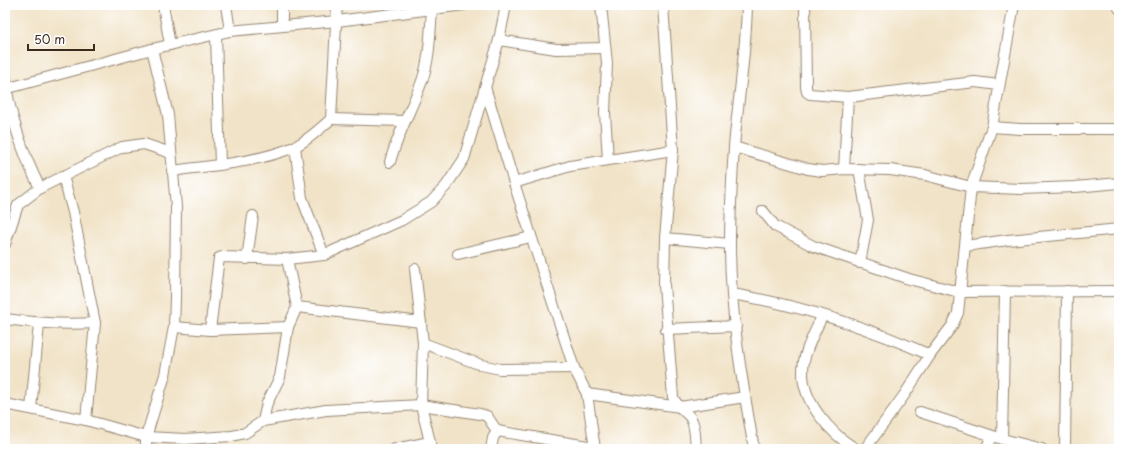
<svg xmlns="http://www.w3.org/2000/svg" width="1124" height="454" font-family="'Playpen Sans',sans-serif">
<rect width="100%" height="100%" fill="#fff"/>
<filter id="ink" filterUnits="userSpaceOnUse"><feTurbulence type="fractalNoise" baseFrequency=".025" numOctaves="2"/><feDisplacementMap in="SourceGraphic" scale="8" xChannelSelector="R" yChannelSelector="G"/><feConvolveMatrix kernelMatrix="1 2 1 2 8 2 1 2 1" color-interpolation-filters="sRGB"/></filter>
<filter id="wash" filterUnits="userSpaceOnUse"><feTurbulence type="fractalNoise" baseFrequency=".012" numOctaves="4" result="noise"/><feDisplacementMap in="SourceGraphic" scale="16" xChannelSelector="R" yChannelSelector="G"/><feGaussianBlur stdDeviation="0.9" result="paint"/><feColorMatrix in="noise" values="0 0 0 0 0 0 0 0 0 0 0 0 0 0 0 0 0 1.4 0 .05"/><feComposite in="paint" operator="in"/></filter>
<g filter="url(#wash)">
<rect width="100%" height="100%" fill="#f1e3c7"/>
</g>
<g filter="url(#ink)">
<g fill="none" stroke-linecap="round" stroke-linejoin="round">
<defs>
<g id="minor">
<path d="M163,5L170,45"/>
<path d="M226,5L230,31"/>
<path d="M282,5V26"/>
<path d="M601,5L607,63L605,113L608,159"/>
<path d="M663,5L673,150L665,238L664,285L673,397C676,406 684,410 690,417C696,426 695,439 696,449"/>
<path d="M747,5C746,53 738,100 734,147C732,179 730,212 730,244C730,313 742,381 754,449"/>
<path d="M805,5L806,87L807,92L810,94L848,97L975,82L999,85"/>
<path d="M1119,5V8"/>
<path d="M216,35L220,165"/>
<path d="M499,40L556,49L605,48"/>
<path d="M5,74C7,108 24,157 40,188"/>
<path d="M485,87L514,183L574,368L587,394L595,449"/>
<path d="M5,89L152,49L230,31L337,21L464,5"/>
<path d="M331,119L404,121"/>
<path d="M992,127L1020,129H1119"/>
<path d="M295,147L302,198L324,255"/>
<path d="M734,147L808,169L822,171L844,169L890,170L925,175L971,187L1021,189L1075,187L1119,183"/>
<path d="M390,162C398,133 412,108 422,81C430,59 430,33 432,10"/>
<path d="M844,169L848,97"/>
<path d="M859,169L868,220L860,263"/>
<path d="M172,171C213,165 256,163 294,147C307,141 320,129 331,119L337,5"/>
<path d="M63,176L73,212L95,323L86,420"/>
<path d="M514,183L570,166L673,150"/>
<path d="M763,211L775,226L813,246L909,279L959,292L1119,291"/>
<path d="M665,238L730,244"/>
<path d="M5,244L18,205L40,188L122,147L144,144L171,153"/>
<path d="M965,246L1008,240L1119,229"/>
<path d="M458,254L531,237"/>
<path d="M247,259L253,216"/>
<path d="M287,259L297,307"/>
<path d="M415,269L423,343L421,405L430,442L429,449"/>
<path d="M732,294C800,305 867,327 930,355"/>
<path d="M822,316C815,333 803,352 803,371C802,402 831,434 856,449"/>
<path d="M5,319C35,323 64,325 95,323"/>
<path d="M174,327L210,330L288,327L297,307L421,322"/>
<path d="M666,329L736,326"/>
<path d="M210,330L219,258L222,257L287,259L324,255L402,220L431,202L446,186L464,159L499,40L506,5"/>
<path d="M423,343L481,365L500,369L574,368"/>
<path d="M587,394L680,407L745,397"/>
<path d="M5,404L86,420L146,437L185,439L232,436L245,433L263,421L326,410L421,405L480,414L487,416L497,431"/>
<path d="M31,409L39,324"/>
<path d="M920,412L1002,439L1042,449"/>
<path d="M263,421L267,403L280,377L288,327"/>
<path d="M1002,439L1005,291"/>
<path d="M146,449V437L165,375L174,327L175,299L176,207L168,115L152,49"/>
<path d="M395,449L430,442"/>
<path d="M491,449L493,438L497,431L594,447"/>
<path d="M865,449L905,394L930,355L952,326L958,313L971,187L992,127L1014,5"/>
<path d="M986,449L992,436"/>
<path d="M1065,449L1067,291"/>
</g>
</defs>
<use href="#minor" stroke="#968672" stroke-width="12"/>
<use href="#minor" stroke="#fff" stroke-width="10"/>
</g>
</g>
<rect width="1124" height="454" fill="none" stroke="#fff" stroke-width="20"/>
<path d="M28 44v6h66v-6" fill="none" stroke="#3b2a1e" stroke-width="2"/>
<text x="34" y="44" font-size="12" fill="#3b2a1e" stroke="#ffffff" stroke-width="3" paint-order="stroke">50 m</text>
</svg>
